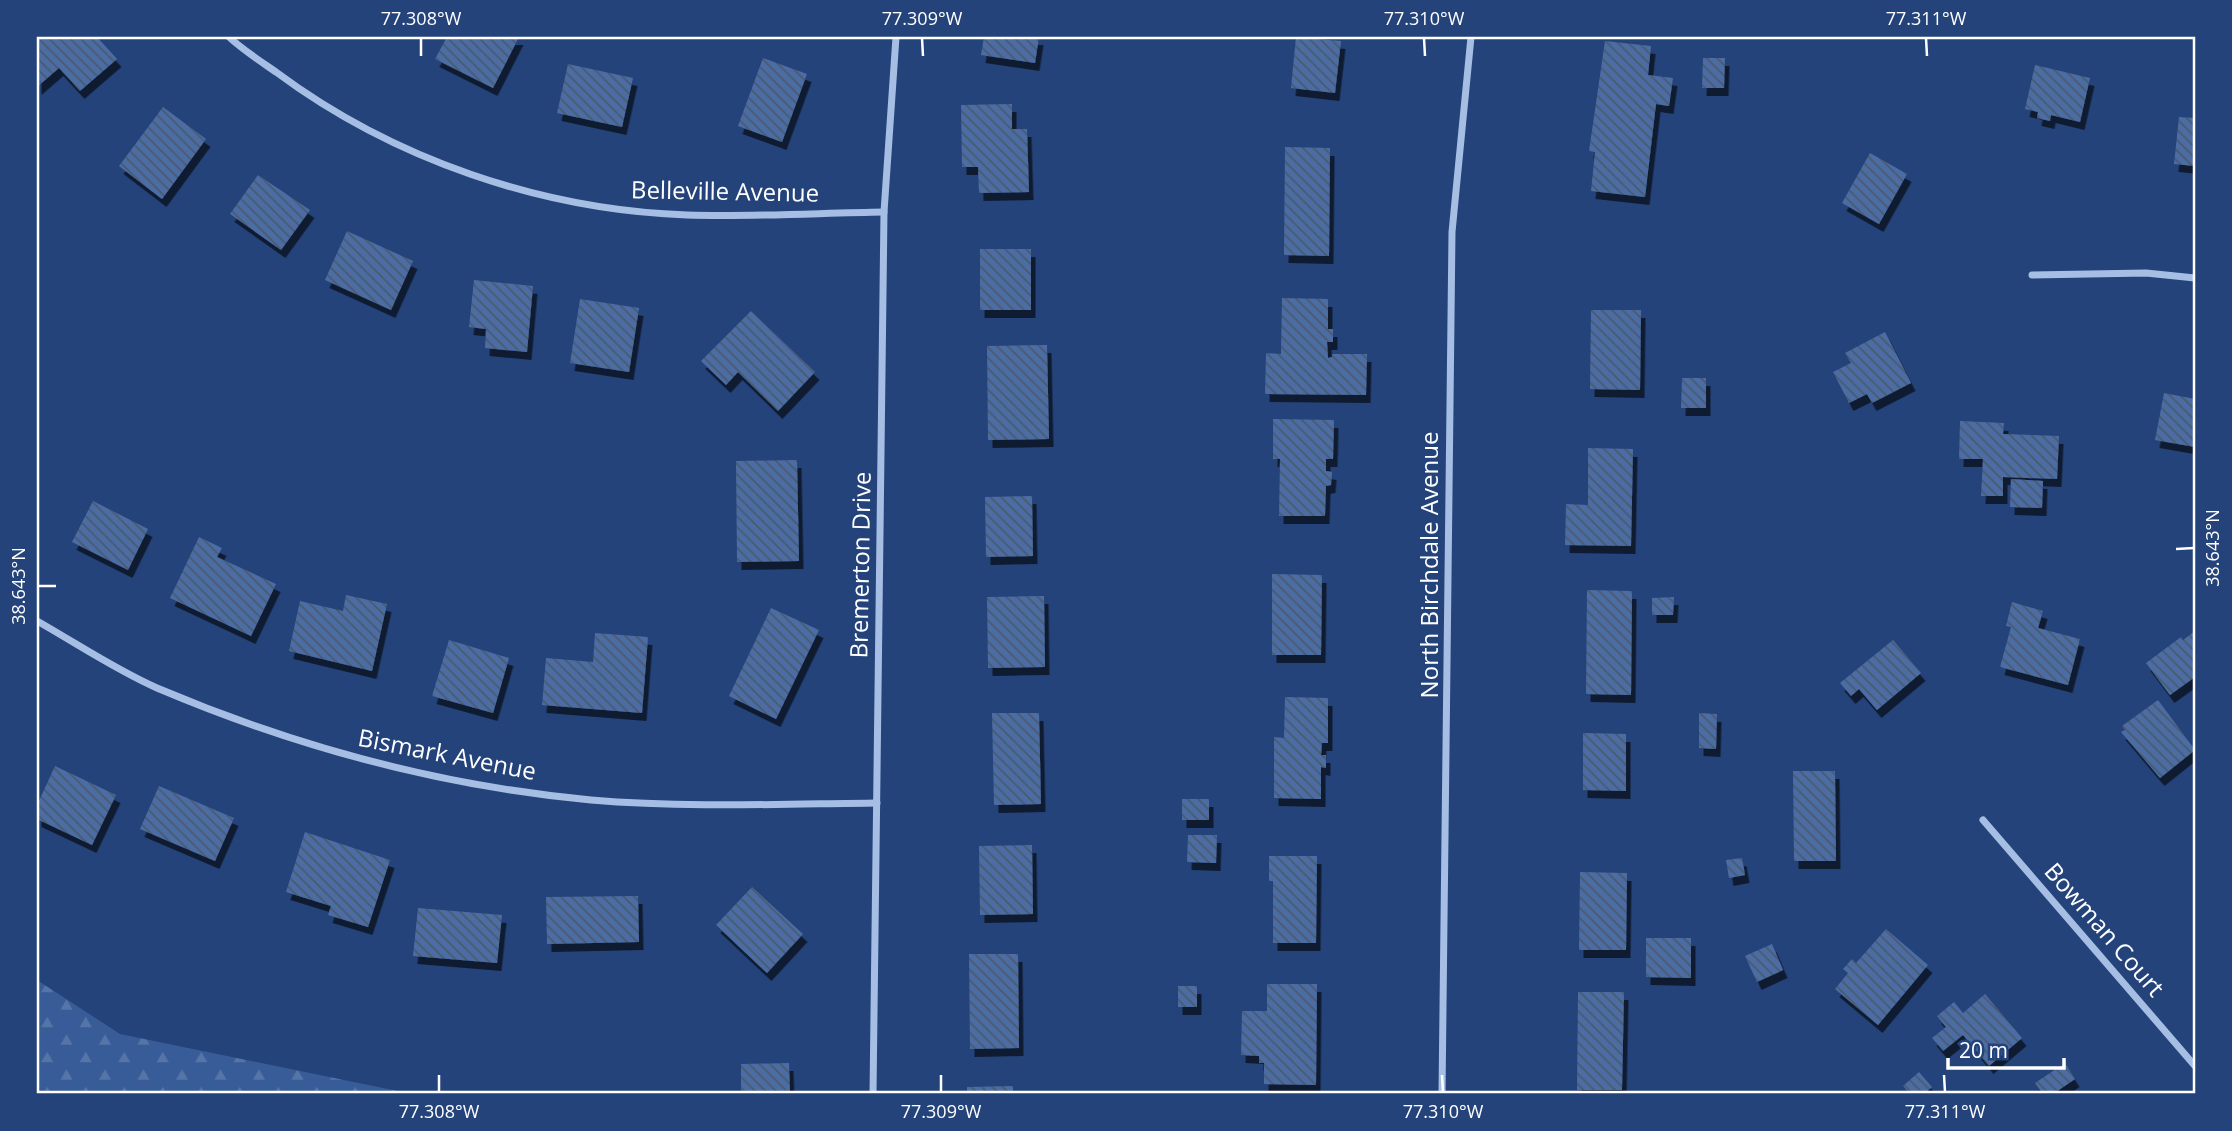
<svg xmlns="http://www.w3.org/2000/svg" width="2232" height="1131" font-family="'Open Sans',sans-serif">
<defs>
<pattern id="forest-firs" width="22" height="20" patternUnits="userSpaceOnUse" patternTransform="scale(1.75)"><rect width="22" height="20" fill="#375c98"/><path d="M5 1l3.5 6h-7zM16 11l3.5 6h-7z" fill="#5574a7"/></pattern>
<pattern id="building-back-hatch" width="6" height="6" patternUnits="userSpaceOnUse" patternTransform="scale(1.75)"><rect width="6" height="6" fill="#4c6da3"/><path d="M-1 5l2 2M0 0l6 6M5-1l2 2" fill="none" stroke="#4c596f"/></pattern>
<filter id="shadow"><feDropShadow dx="4.5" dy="8" stdDeviation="0" flood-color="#0009"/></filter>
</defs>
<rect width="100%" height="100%" fill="#24437a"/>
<path fill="url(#forest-firs)" d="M37,980L120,1034L412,1094H37Z"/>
<g fill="url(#building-back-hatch)" filter="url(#shadow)">
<path d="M42,37H97L117,59L80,91L59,68L37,87V41Z"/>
<path d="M447,37H519L493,88L435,59Z"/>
<path d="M984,37H1039L1035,63L981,55Z"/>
<path d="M1296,37L1341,41L1335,93L1291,88Z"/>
<path d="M1605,41L1651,46L1648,75L1673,78L1669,106L1656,104L1645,197L1591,191L1595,152L1589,151Z"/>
<path d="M763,58L807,74L782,142L738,126Z"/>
<path d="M1703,58H1725L1724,88H1702Z"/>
<path d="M568,64L633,78L622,127L557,113Z"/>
<path d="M2035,65L2090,78L2080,122L2051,115L2050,121L2037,118L2038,112L2025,109Z"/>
<path d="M1012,104V129H1027L1029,192L979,193L978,167H962L961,105Z"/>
<path d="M163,107L206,139L162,199L119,166Z"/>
<path d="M2179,117L2195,118V166L2174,164Z"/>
<path d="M1285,147L1330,148L1329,256L1284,255Z"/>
<path d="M1870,153L1907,174L1879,224L1842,203Z"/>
<path d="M258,175L310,210L281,250L230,214Z"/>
<path d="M347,231L413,261L391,310L325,280Z"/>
<rect x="980" y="249" width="51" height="61"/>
<path d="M474,280L533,286L527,352L485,348L486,329L469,327Z"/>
<path d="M1282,298L1328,299V329H1333V342H1327L1328,358L1332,357V354H1367L1366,395L1265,394L1266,353L1281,354Z"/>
<path d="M580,299L639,308L629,372L570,363Z"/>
<path d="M1591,310H1641L1640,390L1590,389Z"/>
<path d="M751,311L815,372L778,411L738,372L726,385L701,361Z"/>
<path d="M1885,332L1911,383L1872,403L1867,394L1849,403L1833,372L1851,363L1845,353Z"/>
<path d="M1047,345L1049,439L988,440L987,346Z"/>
<path d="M1682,378H1706V408H1681Z"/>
<path d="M2164,393L2195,399V447L2155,440Z"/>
<path d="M1273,419L1334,420L1333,459H1326V471L1332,472L1331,485L1326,486L1325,516H1279L1280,459H1273Z"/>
<path d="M1960,421L2004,423L2003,434L2059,436L2057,479L2003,477V496H1981L1983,459H1959Z"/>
<path d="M1588,448L1633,449L1631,546L1565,545L1566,504L1588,505Z"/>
<path d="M797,460L799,561L737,562L736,461Z"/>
<path d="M2011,479L2043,481L2042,508L2010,507Z"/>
<path d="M1032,496L1033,556L986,557L985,497Z"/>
<path d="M93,501L148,529L128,570L72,542Z"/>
<path d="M199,537L222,548L217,557L276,584L251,636L170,598Z"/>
<path d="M1272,574L1322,575L1321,655H1272Z"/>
<path d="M1587,590L1632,591L1631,695L1586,694Z"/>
<path d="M346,595L387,604L372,671L289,651L300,601L343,611Z"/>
<path d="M1044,596L1045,667L988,668L987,597Z"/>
<path d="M1674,597L1673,615H1652V598Z"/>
<path d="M2012,602L2043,611L2038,628L2080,639L2068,685L2000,667L2011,627L2006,626Z"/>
<path d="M771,608L819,630L776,719L729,696Z"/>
<path d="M2195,631V677L2170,695L2146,663L2181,637L2183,640Z"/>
<path d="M595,633L648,637L642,713L542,705L546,658L593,662Z"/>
<path d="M449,640L509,658L493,713L432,696Z"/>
<path d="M1893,640L1921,673L1877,710L1859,689L1851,696L1840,683Z"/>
<path d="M1285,697L1328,698V743H1322L1321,755H1326V768L1321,767V799L1274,798V737L1284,738Z"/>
<path d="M2158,700L2195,750L2160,778L2121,732L2125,730L2122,726Z"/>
<path d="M992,713H1039L1041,804L994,805Z"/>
<path d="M1699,713L1717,714L1716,749L1699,748Z"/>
<path d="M1583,733L1626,734V791L1583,790Z"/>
<path d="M55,766L116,795L92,845L37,819V805Z"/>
<path d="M1793,771H1835L1836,861H1794Z"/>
<path d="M159,786L234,818L215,861L140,829Z"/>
<rect x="1182" y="799" width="27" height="21"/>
<path d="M305,832L390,860L368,927L328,915L331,906L286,892Z"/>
<path d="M1188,835H1217L1216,863L1187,862Z"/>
<path d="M1032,845L1033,914L980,915L979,846Z"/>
<path d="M1269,856H1317L1316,943H1273V881H1269Z"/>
<path d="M1742,858L1745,875L1729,878L1726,860Z"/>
<path d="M1580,872L1627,873L1626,950H1579Z"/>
<path d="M752,887L803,934L767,973L716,925Z"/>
<path d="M638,896L639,942L547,944L546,897Z"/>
<path d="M418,908L502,915L497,963L413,956Z"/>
<path d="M1886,929L1928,965L1878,1025L1835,989L1848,973L1843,969L1852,959L1856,963Z"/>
<path d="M1646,938H1691V978L1646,977Z"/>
<path d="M1772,944L1783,970L1757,982L1745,956Z"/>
<path d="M969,954H1018L1019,1048L970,1049Z"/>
<path d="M1267,984H1317L1316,1085L1264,1084V1063H1259V1056L1241,1055L1242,1011H1267Z"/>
<rect x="1178" y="986" width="19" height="21"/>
<path d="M1578,992H1624L1622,1090H1577Z"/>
<path d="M1985,994L2022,1038L1989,1066L1963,1035L1943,1051L1932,1038L1946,1027L1937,1016L1954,1002L1963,1013Z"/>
<path d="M789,1063L790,1094H741V1064Z"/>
<path d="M2065,1063L2075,1079L2053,1094H2043L2035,1083Z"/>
<path d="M1919,1072L1932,1087L1924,1094H1910L1903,1086Z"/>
<path d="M1013,1086V1094H967V1087Z"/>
</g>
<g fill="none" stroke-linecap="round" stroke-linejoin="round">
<g stroke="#a6bee4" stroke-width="7">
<path d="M229,37C243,50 260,61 276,72C393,159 541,210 687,215C753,217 819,213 884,212"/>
<path d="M2032,275L2146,273L2195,278"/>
<path d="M37,621C76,643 116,670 157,688C296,747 441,786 591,800C686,808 782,804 877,803"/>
<path d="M1983,820L2195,1066"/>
<path d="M873,1094L884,212L896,37"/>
<path d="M1442,1094L1452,232L1471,37"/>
</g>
</g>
<path fill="none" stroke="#fff" stroke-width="2.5" d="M421,38V56M922,38L923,56M1424,38L1425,56M1926,38L1927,56M2176,549L2194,548M38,586H56M439,1075V1092M941,1075V1092M1442,1075L1443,1092M1944,1075L1945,1092"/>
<g text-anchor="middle" stroke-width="5" stroke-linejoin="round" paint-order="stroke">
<g font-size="24" fill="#fff" stroke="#24437a">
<text transform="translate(725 192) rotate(1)" y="8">Belleville Avenue</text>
<text transform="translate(861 565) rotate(-89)" y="8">Bremerton Drive</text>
<text transform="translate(1430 565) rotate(-90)" y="8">North Birchdale Avenue</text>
<text transform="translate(447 755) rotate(11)" y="8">Bismark Avenue</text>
<text transform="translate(2104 930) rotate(49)" y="8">Bowman Court</text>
</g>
</g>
<rect width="2232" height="1131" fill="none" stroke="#24437a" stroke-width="77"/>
<path d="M1948 1058v10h116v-10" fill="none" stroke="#ffffff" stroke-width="3.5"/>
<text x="1959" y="1058" font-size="21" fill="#ffffff" stroke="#24437a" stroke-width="5" paint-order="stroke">20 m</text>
<rect x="38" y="38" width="2156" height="1054" fill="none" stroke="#fff" stroke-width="2.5"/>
<g font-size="18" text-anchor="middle" fill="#fff">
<text x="421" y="25">77.308°W</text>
<text x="922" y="25">77.309°W</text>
<text x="1424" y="25">77.310°W</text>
<text x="1926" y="25">77.311°W</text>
<text transform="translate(2213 548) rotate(-90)" y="6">38.643°N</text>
<text transform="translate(19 586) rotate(-90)" y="6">38.643°N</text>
<text x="439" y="1118">77.308°W</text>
<text x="941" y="1118">77.309°W</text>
<text x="1443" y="1118">77.310°W</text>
<text x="1945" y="1118">77.311°W</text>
</g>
</svg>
